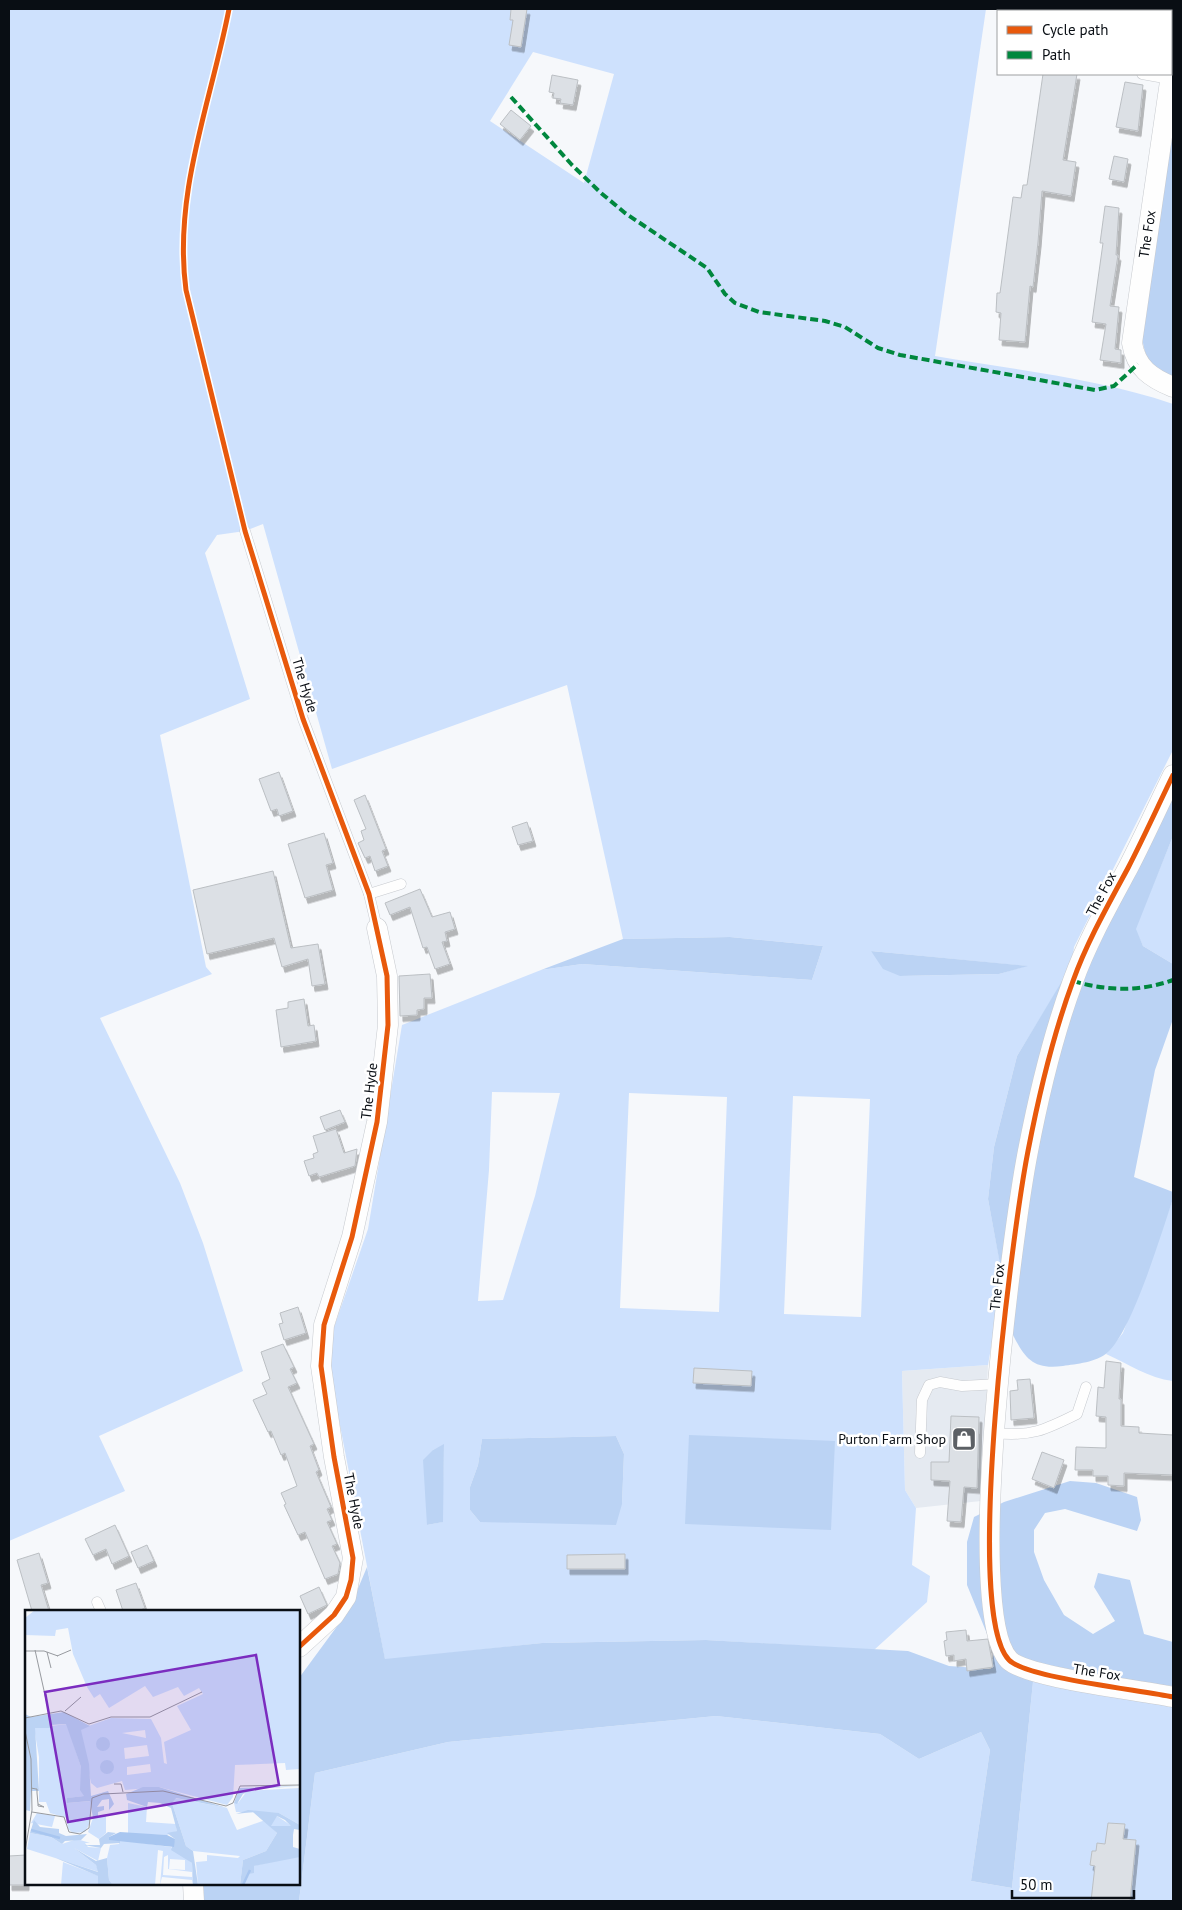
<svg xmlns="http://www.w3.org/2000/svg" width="1182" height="1910" font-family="'PT Sans',sans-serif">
<defs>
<filter id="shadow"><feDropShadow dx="3" dy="5.5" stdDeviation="0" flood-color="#0004"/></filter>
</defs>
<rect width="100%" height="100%" fill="#f6f8fb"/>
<path fill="#e5eaf1" d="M988,1365L981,1501L916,1508L905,1490L902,1371Z"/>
<g fill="#cee1fd" fill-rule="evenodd">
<path d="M9,9H986L935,356C1014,370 1097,378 1173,404V750L1074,947L1072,966L1017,1056L994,1147L988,1199L1003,1279L988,1365L902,1371L905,1490L916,1508L912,1565L930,1576L927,1602L874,1650L706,1640L542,1643L385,1660L329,1368L331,1336L368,1229L402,1025L541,970L582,964L812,980L823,946L730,937L623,939L567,685L332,769L263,524L245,531L217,535L205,553L250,699L160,735L206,967L212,974L100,1018L180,1183L203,1243L243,1371L99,1436L125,1491L9,1541ZM533,52L614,74L584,183L490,121ZM871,951L1026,966L999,974L901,976ZM492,1092L560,1093L535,1196L503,1300L478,1301L489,1170ZM629,1093L727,1097L719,1312L620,1308ZM793,1096L870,1099L861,1317L784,1314ZM616,1436L624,1454L622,1504L480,1522L470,1510V1487L478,1465L482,1439ZM444,1445L442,1522L427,1525L433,1450Z"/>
<path d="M1173,836V964L1143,946L1135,929Z"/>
<path d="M1173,1199V1381C1148,1378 1129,1364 1106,1354L1123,1333Z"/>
<path d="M1033,1682L1173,1707V1901H299L315,1773L448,1742L716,1716L880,1734L919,1759L981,1732L990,1750L971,1881L1012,1888Z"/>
</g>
<g fill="#bbd3f4">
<path d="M1173,114V377C1147,366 1145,358 1141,331Z"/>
<path d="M1173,798V836L1136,929L1143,946L1173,964V1019L1155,1070L1134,1177L1173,1192V1199C1161,1234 1132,1332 1107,1353C1097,1362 1076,1364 1063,1366C1034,1370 1025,1359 1013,1335L988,1199L994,1147L1017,1056L1068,971L1115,912Z"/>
<path d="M730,937L823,946L812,980L582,964L541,970L623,939Z"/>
<path d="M871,951L1028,966L999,974L900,976L883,969Z"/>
<path d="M689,1435L835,1441L831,1530L685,1524Z"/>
<path d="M616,1436L624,1454L622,1504L616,1525L480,1522L470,1510V1487L478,1465L482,1439Z"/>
<path d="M444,1444L443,1522L427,1525L423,1460L433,1450Z"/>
<path d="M1070,1481L1096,1483L1137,1497L1141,1520L1137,1531L1065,1509L1045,1513L1034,1530V1552L1044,1580L1064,1615L1093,1634L1115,1621L1094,1587L1098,1573L1130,1580L1144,1634L1173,1642V1686L1146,1684L1071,1687L1033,1682L1012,1888L971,1881L990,1750L981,1732L919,1759L880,1734L716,1716L448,1742L315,1773L299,1901H199L198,1884H299V1678L349,1610L367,1567L385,1659L542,1643L706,1640L908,1651L949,1666L991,1669L994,1651L967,1585V1542L974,1517L1004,1502Z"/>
</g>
<g fill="#dce0e5" stroke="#bbbfc3" filter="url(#shadow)">
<path d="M511,9H527L521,47L509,45L513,20H510Z"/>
<path d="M1043,74H1077L1063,160L1076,162L1071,196L1042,191L1038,242L1033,287L1030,286L1025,342L999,340L1001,313L996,312L997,293H1000L1013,197L1021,198L1023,185H1027Z"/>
<path d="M552,75L578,80L573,105L560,103L561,99L553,98L554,93L549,92Z"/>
<path d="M1125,82L1143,85L1138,131L1116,127Z"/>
<path d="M511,110L531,126L520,140L500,124Z"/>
<path d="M1114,156L1128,159L1124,182L1109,179Z"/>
<path d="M1105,206L1119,208L1116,255H1118L1110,306L1119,307L1115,349L1121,350V363L1100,360L1106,324L1092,322L1103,243H1100Z"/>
<path d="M279,772L293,811L279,816L277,809L271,811L259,779Z"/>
<path d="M365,795L386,849L382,851L388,866L375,871L370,856L365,858L358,843L364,840L361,831L366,829L354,800Z"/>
<path d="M527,822L533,841L518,845L512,827Z"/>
<path d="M324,833L333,863L326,865L333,890L305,898L288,844Z"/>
<path d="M273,871L291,948L318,944L325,984L312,986L308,959L282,967L274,938L207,954L193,890Z"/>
<path d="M420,889L432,917L450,912L455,929L445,932L447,941L442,942L450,964L435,969L427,947L423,948L410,907L390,915L385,903Z"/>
<path d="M430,974L432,998H424V1009L417,1010V1015L400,1016L399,976Z"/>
<path d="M304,999L308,1026L314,1025L316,1041L281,1047L276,1010L288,1008V1002Z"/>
<path d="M340,1110L345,1122L325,1130L320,1117Z"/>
<path d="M336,1129L344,1153L357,1149L355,1166L319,1177L317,1173L309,1176L304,1161L314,1158L313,1154L318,1152L313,1136Z"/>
<path d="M298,1307L306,1333L284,1340L279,1324L283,1323L280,1313Z"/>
<path d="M283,1344L294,1367L290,1369L297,1383L288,1387L314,1444L310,1446L319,1470L316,1472L331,1507L327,1509L332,1520L327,1522L337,1544L332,1546L340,1563L338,1574L325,1579L305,1532L298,1535L284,1505L286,1504L281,1493L297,1486L285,1453L281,1455L271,1431L268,1432L253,1400L267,1394L262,1383L270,1379L261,1352Z"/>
<path d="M1106,1361L1121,1363L1119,1399H1121V1426L1139,1427V1433L1173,1435V1475L1124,1473V1486L1108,1485V1476H1093V1470H1075L1076,1447L1106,1448V1417L1096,1416L1098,1387L1104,1388Z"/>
<path d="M694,1368L752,1371L751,1386L693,1383Z"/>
<path d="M1030,1379L1034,1418L1011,1420L1010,1391L1018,1390L1017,1380Z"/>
<path d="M951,1416L979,1417L977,1488L964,1487L961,1522L947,1521L950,1481L931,1480V1462H949Z"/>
<path d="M1042,1452L1064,1460L1054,1488L1032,1479Z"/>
<path d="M115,1525L129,1556L112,1564L106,1549L93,1555L85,1539Z"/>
<path d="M147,1545L154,1561L138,1568L131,1552Z"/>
<path d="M39,1553L48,1583L41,1585L49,1611H32L17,1560Z"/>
<path d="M625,1554V1569H567V1555Z"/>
<path d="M136,1583L145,1608L138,1611H123L116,1590Z"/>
<path d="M319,1587L327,1605L308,1614L300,1596Z"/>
<path d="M966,1630L967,1641L988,1639L993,1667L967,1671L966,1659L954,1661V1655L946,1656L944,1641L947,1640L946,1632Z"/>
<path d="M1108,1823L1125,1824L1123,1839L1136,1840L1130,1901H1091L1095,1866L1090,1865L1092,1851H1096L1097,1843L1105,1844Z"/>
<path d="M26,1855V1885H9V1856Z"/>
</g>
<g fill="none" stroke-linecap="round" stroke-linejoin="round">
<defs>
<g id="lane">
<path d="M1142,74L1170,79"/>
<path d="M245,531L303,719L369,894L377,928"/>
<path d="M369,894L401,884"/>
<path d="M994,1433C1031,1437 1045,1430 1077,1414L1086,1387"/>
<path d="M920,1453L922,1400L929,1385L940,1382L962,1386L999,1384"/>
<path d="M97,1602L101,1611"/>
</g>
<g id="street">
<path d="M1173,61L1132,343C1136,368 1151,378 1173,387"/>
<path d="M1173,775C1158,806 1144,837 1128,868C1108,905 1087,942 1073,981C1053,1035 1039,1094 1028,1151C1013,1227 962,1611 1009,1660C1027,1678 1141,1690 1173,1697"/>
<path d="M299,1647L334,1615L346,1597L353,1558L334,1457L321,1366L324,1325L352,1237L377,1122L388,1025L387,976L377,928"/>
<path d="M193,1884L194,1901"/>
</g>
</defs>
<use href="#lane" stroke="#c7cacf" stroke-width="11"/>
<use href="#street" stroke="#c7cacf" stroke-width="21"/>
<use href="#lane" stroke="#fefefe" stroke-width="10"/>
<use href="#street" stroke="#fefefe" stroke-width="20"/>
<g stroke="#00873e" stroke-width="4" stroke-dasharray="8 4" stroke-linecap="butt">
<path d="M511,97L572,165L601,193L625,213L707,268L725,294L735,303L759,312L825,321L845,327L878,348L900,355L1095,390L1114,386L1138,364"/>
<path d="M1073,981C1107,991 1139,992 1173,980"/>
</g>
<defs>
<g id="cycleway">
<path d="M229,9C211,102 173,193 186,290L245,531L303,719L369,894L387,976L388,1025L377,1122L352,1237L324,1325L321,1366L334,1457L353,1558L351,1580L346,1597L334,1615L299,1647"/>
<path d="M1173,775C1158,806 1144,837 1128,868C1108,905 1087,942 1073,981C1053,1035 1039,1094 1028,1151C1013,1227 962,1611 1009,1660C1027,1678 1141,1690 1173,1697"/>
</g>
</defs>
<use href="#cycleway" stroke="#fff" stroke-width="8"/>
<use href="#cycleway" stroke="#e8590c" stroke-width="5"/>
</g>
<defs>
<symbol id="shop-square" viewBox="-11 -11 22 22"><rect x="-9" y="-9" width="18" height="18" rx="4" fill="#5c6065" stroke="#fff"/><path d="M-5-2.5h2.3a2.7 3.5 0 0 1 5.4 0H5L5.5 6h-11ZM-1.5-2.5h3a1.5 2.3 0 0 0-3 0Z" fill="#fff"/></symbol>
</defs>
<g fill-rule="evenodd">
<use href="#shop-square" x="950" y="1425" width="28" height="28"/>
</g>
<g text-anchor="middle" stroke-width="5" stroke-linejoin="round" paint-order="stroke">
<g font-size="14" fill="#090e14" stroke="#fff">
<text transform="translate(1147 234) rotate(-81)" y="5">The Fox</text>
<text transform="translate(305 685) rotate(73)" y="5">The Hyde</text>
<text transform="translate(1101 894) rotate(-62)" y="5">The Fox</text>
<text transform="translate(369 1091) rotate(-83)" y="5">The Hyde</text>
<text transform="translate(997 1287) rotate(-84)" y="5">The Fox</text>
<text transform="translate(354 1501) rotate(79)" y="5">The Hyde</text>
<text transform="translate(1097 1672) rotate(9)" y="5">The Fox</text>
</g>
<g font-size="14" fill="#090e14" stroke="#fff" text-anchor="end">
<text x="946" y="1444">Purton Farm Shop</text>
</g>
</g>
<g transform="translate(25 1610)">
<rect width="275" height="275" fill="#f6f8fb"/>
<path d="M10,0H275V159L261,160L260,153L210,155L208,187L202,195L134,177L100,180L97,171L72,178L66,173L55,119L86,108L126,109L136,128L139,153L142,154L139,132L166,120L152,96L178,84L174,78L159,86L153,77L128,87L120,76L84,98L75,84L69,88L62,77L48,44L43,18L31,20L30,26L0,25V8ZM120,120L121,128L97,123ZM122,135L124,146L100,149L99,138ZM125,154L126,162L102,165V157ZM42,114L56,157L59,186L43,188L42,193L66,191L65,213L60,222L48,223L43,219L42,208L25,203L21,192H14V147L9,118ZM275,178V215L254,203L211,202L209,193H213L222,181ZM150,188L202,198L212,220L252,206L267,216L246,217L252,223L241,241L218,250L215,275H173L171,252L182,251V245L213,248L215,246L168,241L161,236L147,193ZM103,193L122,197L121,212L151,214L152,221L142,225L103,224ZM12,203L30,206L27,217L6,213ZM81,206V223L74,229L63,222L68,208ZM5,223L26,227L37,234L52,229L65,233H60L63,237L76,238L73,251L49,238L71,255L74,262L2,239ZM95,230L146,237L167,253L168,275L167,270L137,267L135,275L138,241L133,240L130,275H88L84,270L82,248L85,235L94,234ZM143,245V259L167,262V267L138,265L139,247ZM145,249L160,250V260L144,259ZM268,247H275V275H219L228,256ZM38,252L74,266L73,275H36Z" fill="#cee1fd" fill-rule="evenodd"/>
<path d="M39,102L65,116L56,120L64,154L66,186L83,181L89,194L84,200V189L77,190L72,197L79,196V200L73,202V207L68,208L65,191L42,193V188L59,186L55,180L56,157L41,114L26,115V118H10L14,181H6L5,201L0,200V104L6,107ZM71 134a7 7 0 1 1 14 0a7 7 0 1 1-14 0ZM75 157a7 7 0 1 1 14 0a7 7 0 1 1-14 0ZM275,176L230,179L218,184L212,194L209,193L214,178ZM118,177H134L202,198L151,188L147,193L161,236L168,241L173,275H168L167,253L146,240L150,229L142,223L152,221L146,198L135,193L123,192L122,197L102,190L101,184ZM223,200L254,203L275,215V220L269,219L268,225V237L275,239V247L229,256V263L223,264L219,275H215L218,250L241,241L252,223L228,202L211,204ZM252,206L260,210L266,216H246ZM9,210L15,217L34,219V223L41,226L62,224L56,230L40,231L37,234L26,227L5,223ZM83,222L91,223L84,227L95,230V233L79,234L76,238L59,235H75L74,229ZM49,238L71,251L82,248L84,270L88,275H73V266L31,248L73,262L71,255Z" fill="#bbd3f4" fill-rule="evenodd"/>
<path d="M95,222L142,225L150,229L149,237L84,230V227Z" fill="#a8c6f0"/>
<path fill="none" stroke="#a8c6f0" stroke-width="2.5" d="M6,220L35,228M218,275L225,260"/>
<path fill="none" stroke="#979a9f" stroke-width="1" d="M10,40L24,103M0,41H19L33,46M22,42L26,58M32,46L46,40M40,101L56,87M0,108L36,101L64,114L86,107H125L177,82M0,121L6,149L7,200L0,241M89,174H96L98,182M6,178L11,179H12V183L13,194V196L19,197L13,194M7,202L39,207L44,222L55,224L64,218L67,188L78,184L138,181L201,196L208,193L215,176L275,175"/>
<path fill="#7b2cbf" fill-opacity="0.15" stroke="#7b2cbf" stroke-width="2.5" d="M231,45L254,175L43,212L20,82Z"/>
<rect width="275" height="275" fill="none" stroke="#090e14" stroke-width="2.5"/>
</g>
<rect width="1182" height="1910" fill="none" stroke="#090e14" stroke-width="20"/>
<rect x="997" y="10" width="175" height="65" fill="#ffffff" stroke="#9d9fa1"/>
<rect x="1007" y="26" width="25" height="8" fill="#e8590c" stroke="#9d9fa1"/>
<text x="1042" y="35" font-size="15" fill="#090e14">Cycle path</text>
<rect x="1007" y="51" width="25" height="8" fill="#00873e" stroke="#9d9fa1"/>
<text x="1042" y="60" font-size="15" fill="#090e14">Path</text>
<path d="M1012 1890v8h122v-8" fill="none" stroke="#090e14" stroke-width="2.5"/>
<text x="1020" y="1890" font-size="15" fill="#090e14" stroke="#ffffff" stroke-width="4" paint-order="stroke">50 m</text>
</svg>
